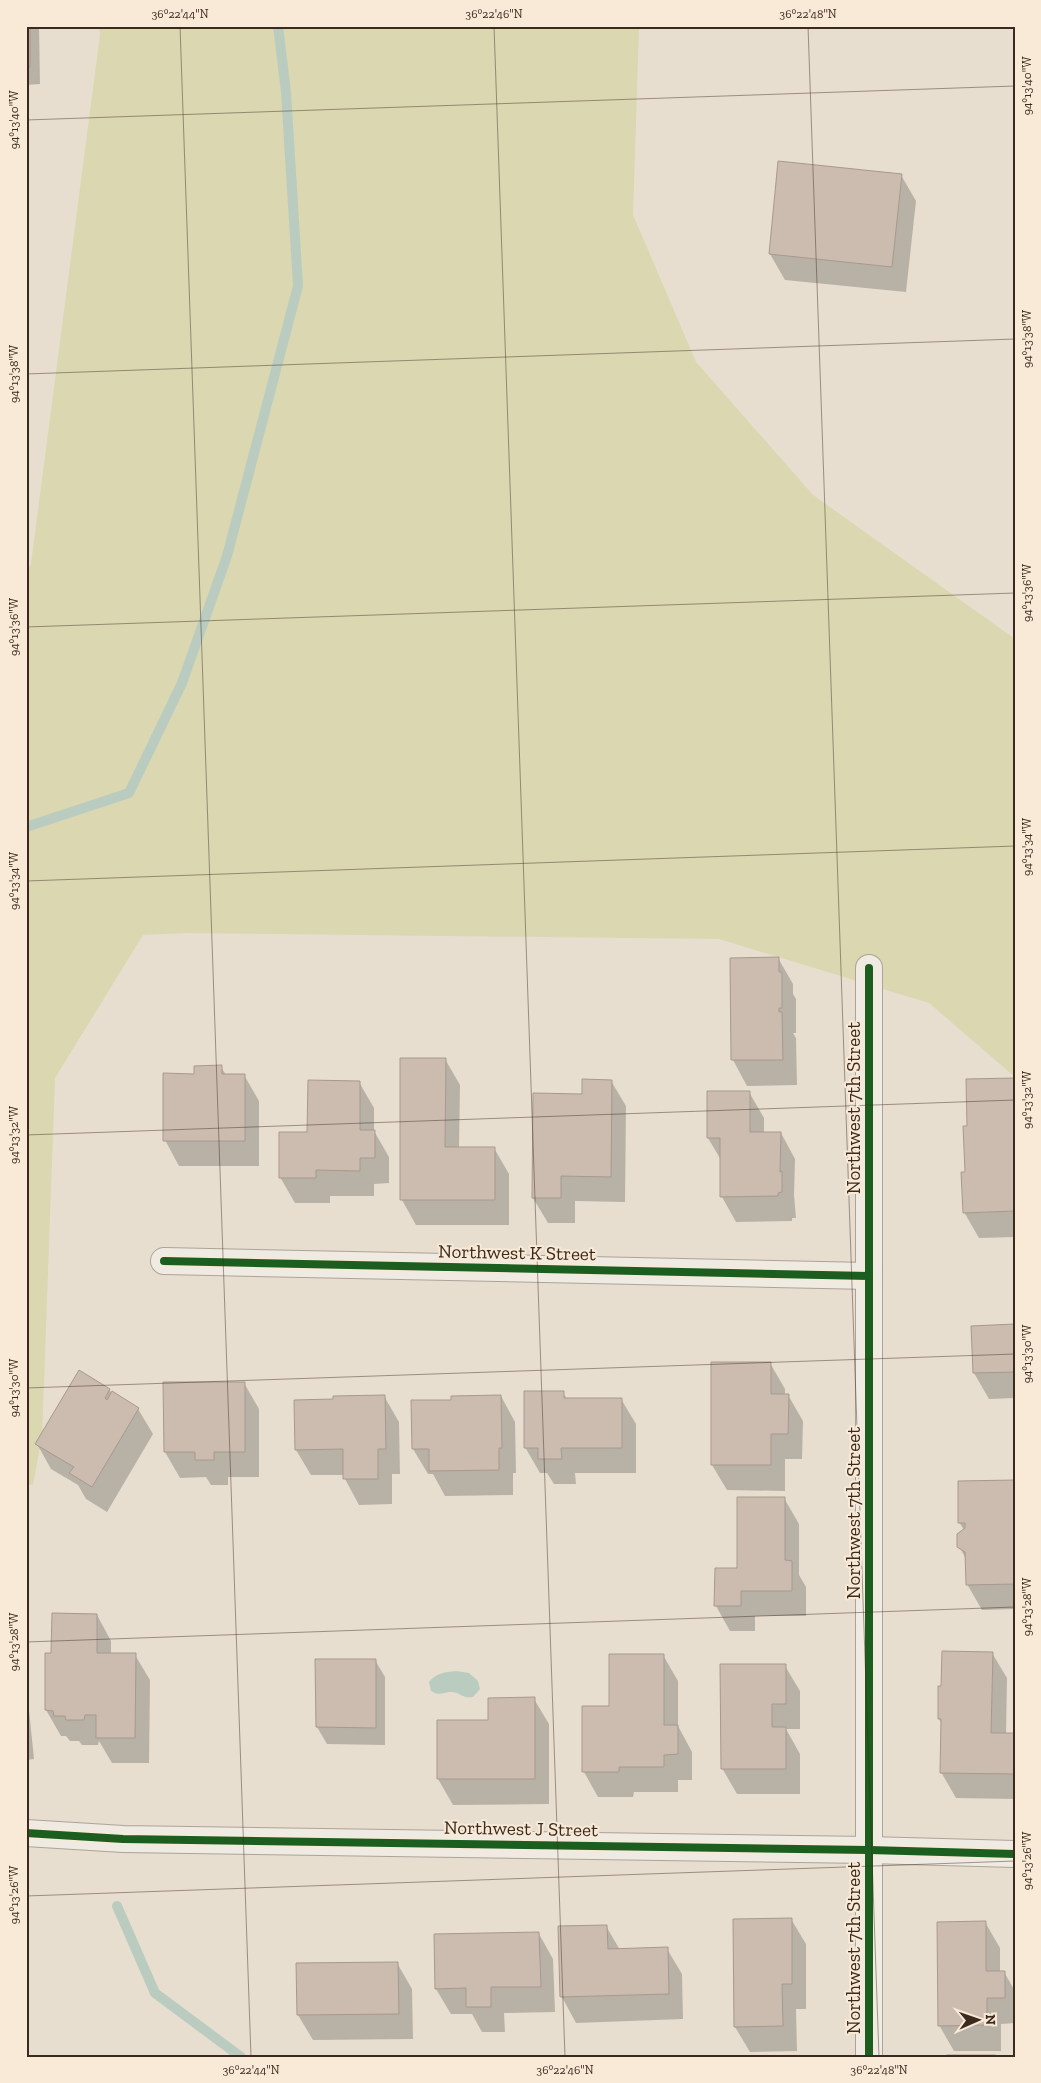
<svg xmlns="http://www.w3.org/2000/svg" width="1041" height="2083" font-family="'Zilla Slab',serif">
<rect width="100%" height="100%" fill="#e7decf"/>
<path fill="#dad7b1" d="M99,26H639L633,215L696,362L813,495L1015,639V1077L929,1003L719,939L187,933L143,935L55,1078L42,1437L33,1484L26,1486V574L31,564L100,35Z"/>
<path fill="#baccc0" d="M456,1671L469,1673L478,1681L480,1689L473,1697C462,1699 459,1691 450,1692C442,1693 439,1696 431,1691L429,1682C436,1673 445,1672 456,1671Z"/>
<g fill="#0003">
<path d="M26,26H39L40,84L26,85Z"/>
<path d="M901,175L916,201L906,292L785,280L770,254Z"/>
<path d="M778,958L793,984V994L796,999V1033H793L796,1038L797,1085L747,1086L733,1060L731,959Z"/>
<path d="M445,1059L460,1085L459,1148H494L509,1174V1225H416L402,1200Z"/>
<path d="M221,1067L226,1075H244L259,1101V1166H179L165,1140L195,1075Z"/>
<path d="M1015,1080V1237L979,1238L964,1212L969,1127Z"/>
<path d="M611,1081L626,1106L625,1202L575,1201V1223H548L533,1198L584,1095Z"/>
<path d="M359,1082L374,1108V1131L389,1157V1183L374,1184V1196H330V1203H295L280,1177L308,1134Z"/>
<path d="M749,1092L764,1118V1133H781L795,1159L794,1195L796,1218H792V1221L736,1222L722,1197L721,1160L708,1138Z"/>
<path d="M1015,1325V1398L989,1399L974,1373L972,1327Z"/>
<path d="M770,1363L785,1389V1395H788L803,1421L802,1459H785V1491L727,1490L712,1465Z"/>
<path d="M165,1383H244L259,1409V1477H228V1485H211L206,1477L180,1478L165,1452Z"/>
<path d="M109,1389L112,1394L138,1409L153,1434L107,1512L86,1499L78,1485L51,1469L37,1444Z"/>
<path d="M563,1393L567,1399H621L636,1424V1473H575L576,1484H554L547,1473H540L525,1447Z"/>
<path d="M384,1396L399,1422L400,1474H392V1504L359,1505L345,1479V1475H311L296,1450Z"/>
<path d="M501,1396L515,1422L516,1473H513V1495L445,1496L433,1474H428L413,1449L453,1401Z"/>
<path d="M1015,1481V1609L982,1610L967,1584V1561L959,1546L964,1530L959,1522Z"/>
<path d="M784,1498L799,1524V1575L806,1587V1616H755V1631H730L716,1606Z"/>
<path d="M97,1615L111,1641V1655H135L150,1680L149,1763H112L99,1741L98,1745H82L79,1741H70L66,1736H61L46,1710L53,1654Z"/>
<path d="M992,1653L1007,1678L1006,1734L1015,1735V1799L956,1798L941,1772L942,1724L939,1719L940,1687Z"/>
<path d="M663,1655L678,1681V1726L692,1752V1780H678V1792H634L633,1797H598L584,1772Z"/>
<path d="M317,1660H375L385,1677V1745L327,1744L317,1727Z"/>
<path d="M785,1666L800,1691V1729H786L800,1754V1794H737L722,1768Z"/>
<path d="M26,1681L34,1759L26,1760Z"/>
<path d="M534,1699L549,1724V1804L453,1805L438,1779L489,1721Z"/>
<path d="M791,1919L806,1944V2009H796L797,2051L750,2052L735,2027Z"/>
<path d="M985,1922L1000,1948V1972H1004L1015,1991V2023L1001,2024V2051H954L939,2025Z"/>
<path d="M606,1926L620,1950L667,1949L682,1974L683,2019L576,2023L562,1997L559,1927Z"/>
<path d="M539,1934L553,1959L555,2012L504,2013L505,2032H482L472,2014H451L436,1989Z"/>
<path d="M397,1963L412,1989L413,2039L313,2040L298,2015Z"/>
</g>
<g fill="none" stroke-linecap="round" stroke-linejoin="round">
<g stroke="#baccc0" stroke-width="10">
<path d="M26,827L129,793L182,683L227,556L298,286L286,92L278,26"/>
<path d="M117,1906L155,1993L241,2057"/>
</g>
</g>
<g fill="#ccbcb0" stroke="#a8998e">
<path d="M26,26H30V67L26,68Z"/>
<path d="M778,161L902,174L892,267L769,254Z"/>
<path d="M779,957V972H782V1008H779V1012H782L783,1060H731L730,958Z"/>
<path d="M400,1058H446L445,1147H495V1200H400Z"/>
<path d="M222,1065V1074H245V1141H163V1073L194,1074V1066Z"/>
<path d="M1015,1078V1211L963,1213L961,1172H965L963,1126H967L966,1079Z"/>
<path d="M582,1079L612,1080L611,1177L561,1176V1198H532L533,1093L582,1094Z"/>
<path d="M308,1080L360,1081V1130H375V1158H360V1171L316,1170V1178H279V1132H307Z"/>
<path d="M707,1091H750V1132H781L780,1172L782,1171V1192L778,1193V1196L720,1197V1138H707Z"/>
<path d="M1015,1324V1372L973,1373L971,1326Z"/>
<path d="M711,1362H771V1394H789L788,1434H771V1465H711Z"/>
<path d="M79,1370L110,1389L105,1398L107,1400L112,1391L139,1408L92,1487L69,1473L74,1467L35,1444Z"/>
<path d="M163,1382H245V1452H214V1460H195V1452H164Z"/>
<path d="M524,1391H564V1398H622V1448H561L562,1459H538V1448H524Z"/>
<path d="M385,1395L386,1449H378V1479H343V1449L295,1450L294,1400L333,1399V1396Z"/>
<path d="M501,1395L502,1448H499V1470L429,1471V1449H412L411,1400H451V1396Z"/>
<path d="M1015,1480V1584L966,1585L965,1552L957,1547V1534L965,1528V1523H958V1481Z"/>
<path d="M737,1497H785V1560L792,1561V1591H741V1606H714L715,1568H737Z"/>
<path d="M52,1613L97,1614V1653H136L135,1738H96V1715H85L84,1720H66L65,1716H54L53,1711L45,1710V1653H51Z"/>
<path d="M942,1651L993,1652L991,1733H1015V1774L940,1773L941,1719H938V1686H941Z"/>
<path d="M609,1654H664V1725H678V1754L664,1755V1767H619V1772H582V1706H609Z"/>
<path d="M315,1659H376V1728L316,1727Z"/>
<path d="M720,1664H786V1704H772V1727H786V1769H721Z"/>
<path d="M535,1697V1779H437V1720H488V1698Z"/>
<path d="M792,1918V1984H782L783,2026L734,2027L733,1919Z"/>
<path d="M986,1921V1971H1005V1998H987V2025L938,2026L937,1922Z"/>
<path d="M607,1925L608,1949L668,1947L669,1994L560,1997L558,1926Z"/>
<path d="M539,1932L541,1987H491V2007H466V1988L435,1989L434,1934Z"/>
<path d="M398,1962L399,2014L297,2015L296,1963Z"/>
<rect x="947" y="2055" width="48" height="2"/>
</g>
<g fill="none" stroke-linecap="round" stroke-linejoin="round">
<defs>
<g id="street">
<path d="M869,968V2057"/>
<path d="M164,1261L869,1276"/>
<path d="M26,1833L123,1839L869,1850L1015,1854"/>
</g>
</defs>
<use href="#street" stroke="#ada398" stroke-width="28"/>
<use href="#street" stroke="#efeae2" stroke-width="26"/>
<defs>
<g id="cycleway">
<path d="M869,968V2057"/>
<path d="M164,1261L869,1276"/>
<path d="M26,1833L123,1839L869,1850L1015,1854"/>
</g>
</defs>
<use href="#cycleway" stroke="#f8ead6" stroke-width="11"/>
<use href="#cycleway" stroke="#1b5e20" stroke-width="8"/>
</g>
<path fill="none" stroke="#3d2a1e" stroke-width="1" stroke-opacity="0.45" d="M180,26L251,2057M494,26L565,2057M808,26L879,2057M26,120L1015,86M26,374L1015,339M26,627L1015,593M26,881L1015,846M26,1135L1015,1100M26,1388L1015,1354M26,1642L1015,1607M26,1896L1015,1861"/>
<g text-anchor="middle" stroke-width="4" stroke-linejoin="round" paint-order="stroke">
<g font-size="19" fill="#3d2a1e" stroke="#f8ead6">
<text transform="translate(853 1108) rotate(-90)" y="7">Northwest 7th Street</text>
<text transform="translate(517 1252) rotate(1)" y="7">Northwest K Street</text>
<text transform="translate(853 1513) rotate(-90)" y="7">Northwest 7th Street</text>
<text transform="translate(521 1828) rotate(1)" y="7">Northwest J Street</text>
<text transform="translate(853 1948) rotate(-90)" y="7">Northwest 7th Street</text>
</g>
</g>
<rect width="1041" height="2083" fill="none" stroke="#f8ead6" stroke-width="55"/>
<g transform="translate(978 2020) rotate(88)" stroke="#f8ead6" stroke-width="4" paint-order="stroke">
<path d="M0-4L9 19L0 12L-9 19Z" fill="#3d2a1e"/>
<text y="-8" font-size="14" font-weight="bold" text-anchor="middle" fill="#3d2a1e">N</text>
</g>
<rect x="28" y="28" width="986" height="2028" fill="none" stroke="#3d2a1e" stroke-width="2"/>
<g font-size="12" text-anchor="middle" fill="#3d2a1e">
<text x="180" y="18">36°22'44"N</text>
<text x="494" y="18">36°22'46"N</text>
<text x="808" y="18">36°22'48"N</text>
<text transform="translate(1027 86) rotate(-90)" y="4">94°13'40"W</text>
<text transform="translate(14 120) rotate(-90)" y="4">94°13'40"W</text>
<text transform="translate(1027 339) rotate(-90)" y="4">94°13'38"W</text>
<text transform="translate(14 374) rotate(-90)" y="4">94°13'38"W</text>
<text transform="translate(1027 593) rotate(-90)" y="4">94°13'36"W</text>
<text transform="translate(14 627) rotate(-90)" y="4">94°13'36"W</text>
<text transform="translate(1027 847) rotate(-90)" y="4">94°13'34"W</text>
<text transform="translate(14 881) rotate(-90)" y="4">94°13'34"W</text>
<text transform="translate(1027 1100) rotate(-90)" y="4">94°13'32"W</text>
<text transform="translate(14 1135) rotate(-90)" y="4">94°13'32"W</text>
<text transform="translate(1027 1354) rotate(-90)" y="4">94°13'30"W</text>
<text transform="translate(14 1388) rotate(-90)" y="4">94°13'30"W</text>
<text transform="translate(1027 1607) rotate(-90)" y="4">94°13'28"W</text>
<text transform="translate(14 1642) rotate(-90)" y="4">94°13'28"W</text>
<text transform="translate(1027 1861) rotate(-90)" y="4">94°13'26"W</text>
<text transform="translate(14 1895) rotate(-90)" y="4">94°13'26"W</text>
<text x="251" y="2074">36°22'44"N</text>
<text x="565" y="2074">36°22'46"N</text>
<text x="879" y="2074">36°22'48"N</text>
</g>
</svg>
